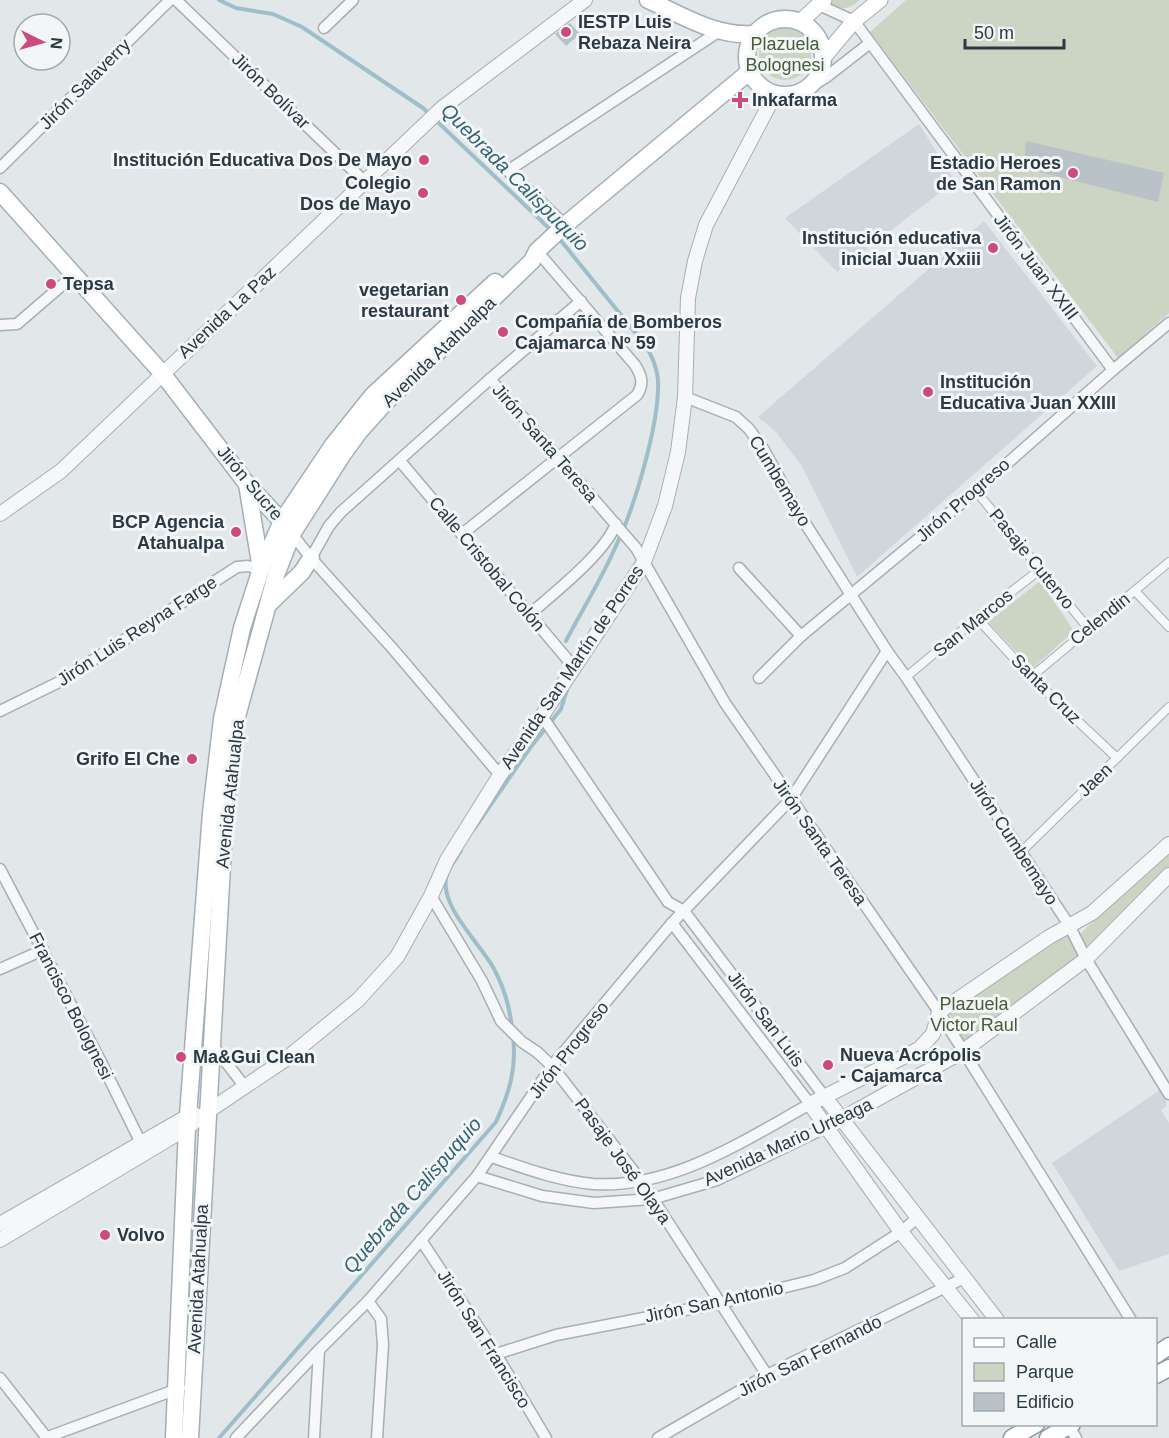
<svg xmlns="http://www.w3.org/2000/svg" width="1169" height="1438" font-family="Arial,sans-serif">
<rect width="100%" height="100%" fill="#e2e7ea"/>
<g fill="#d0d7dc">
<path d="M919,124L955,181L837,272L785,218Z"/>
<path d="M984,221L1097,366L857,577L801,465L777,433L758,417Z"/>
<path d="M1160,1090L1166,1099V1106L1161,1110L1169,1123V1254L1119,1271L1052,1163Z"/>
</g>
<g fill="#ccd4c3">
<path d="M830,0H860C849,9 843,11 830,4Z"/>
<path d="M906,0H1169V313L1118,358L870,32Z"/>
<circle cx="785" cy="54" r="26"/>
<path d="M1040,581L1074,631L1032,669L988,622Z"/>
<path d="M1169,850V869L1088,952L1077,937Z"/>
<path d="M1067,932L1083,966L966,1047L946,1007Z"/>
</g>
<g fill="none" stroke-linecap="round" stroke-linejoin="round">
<g stroke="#9ebec9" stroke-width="4">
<path d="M219,0L236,8L273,14L302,27L423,108L553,232"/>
<path d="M558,237L646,346C652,357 657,367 658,380C660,423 634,509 615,548C601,580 582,610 566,641"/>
<path d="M474,829L530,748L561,709L567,690"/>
<path d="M461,850C457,858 450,866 447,874C437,904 479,942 493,967C503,985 510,1008 512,1029"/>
<path d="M219,1438L496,1122C509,1093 517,1069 513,1036"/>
</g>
</g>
<g fill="#b9c2c7">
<path d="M570,23L580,34L566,46L555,34Z"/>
<path d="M1026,141L1164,173L1158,202L1024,168Z"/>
</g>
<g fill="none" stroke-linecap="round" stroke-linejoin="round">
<defs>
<g id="pedestrian">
<path d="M976,491L1088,628"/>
<path d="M1135,591L1169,627"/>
<path d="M977,618L1031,677L1117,758"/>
<path d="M906,677L977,618L1041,569"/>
<path d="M1031,677L1169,562"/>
<path d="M1021,852L1169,707"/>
</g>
<g id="minor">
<path d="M176,0L365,182"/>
<path d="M819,5L854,21L1113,370"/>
<path d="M324,28L353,0"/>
<path d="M802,92L825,78L870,43"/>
<path d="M442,108L565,225"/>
<path d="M0,168L170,0"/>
<path d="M509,170L718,32"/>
<path d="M0,325L17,324L74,275"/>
<path d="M490,379L636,548L725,703L939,1012L1131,1320"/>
<path d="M685,397L736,417L749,429L764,450L796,509L887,651L906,677L1069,925L1086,959L1169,1094"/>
<path d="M400,461L573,666"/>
<path d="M292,534L311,558L393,649L500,775"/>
<path d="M462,534L637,395C644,384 642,376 635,365L537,251"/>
<path d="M311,558L329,526L341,512L490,379L581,301"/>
<path d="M739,568L801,636"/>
<path d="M529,615C555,592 604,554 616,524"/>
<path d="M759,678L801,636L976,491L1113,370L1169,323"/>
<path d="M0,711L59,682L237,567L248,566L264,570"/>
<path d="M542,716L668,902L684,911L824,1096"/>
<path d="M0,869L101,1062L141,1143"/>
<path d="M431,896L482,981L501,1021L522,1042L537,1052L552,1066L642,1182L767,1375"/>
<path d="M0,969L43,950"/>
<path d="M212,1044L245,1087"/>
<path d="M492,1157C524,1168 559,1181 593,1184C672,1189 743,1141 810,1104L672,923"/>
<path d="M477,1176L542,1196L594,1203L652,1199L717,1180L825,1128"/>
<path d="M421,1240L496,1354L546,1438"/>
<path d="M368,1301L381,1319L383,1345L377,1438"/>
<path d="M496,1354L556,1335L721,1303L814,1280L845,1268L901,1232L918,1217"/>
<path d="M0,1378L47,1438"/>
<path d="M1069,1426L1076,1438"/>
<path d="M45,1438L180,1388"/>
<path d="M236,1438L319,1350L368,1301L477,1176L552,1066L672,923L791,799L887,651"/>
<path d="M314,1438L319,1350"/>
<path d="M658,1438L767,1375L964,1278"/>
</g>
<g id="tertiary">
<path d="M0,514L61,471L442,108L585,0"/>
<path d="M824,1096L997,1320"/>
<path d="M825,1128L962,1052L1086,959L1169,875"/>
<path d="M0,1224L188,1116L194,1114"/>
<path d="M0,1240L187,1128L207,1112L286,1059L358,1000L397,957L431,896L447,860L500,775L542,716L644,562L665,506L678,452L685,397L688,298L695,261L706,225L775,94"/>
<path d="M972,1320L901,1232L810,1104L919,1049L933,1034L939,1012L1049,937L1092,913L1169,844"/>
</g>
<g id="secondary">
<path d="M801,21L824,0"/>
<path d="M823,58L854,21L880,0"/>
</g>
<g id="primary">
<path d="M648,0C682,15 715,37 754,34"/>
<circle cx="785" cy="57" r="38"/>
<path d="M0,192L162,373L247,484L288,528"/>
<path d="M247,484L261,569"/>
<path d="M269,604L302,572L311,558"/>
<path d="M174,1438L187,1128L211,813L222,719L242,628L261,569L282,521L333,445L373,395L495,282"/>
<path d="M190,1438L225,812L236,720L276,575L292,534L343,454L359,432L385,403L532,261L537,251L565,225L749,72"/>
</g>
<g id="trunk">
<path d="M1156,1355L1169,1346"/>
<path d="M1156,1375L1169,1368"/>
<path d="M1012,1438L1036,1424"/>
<path d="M1048,1438L1072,1424"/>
</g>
</defs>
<use href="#pedestrian" stroke="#a7afb4" stroke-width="10"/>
<use href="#minor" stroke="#a7afb4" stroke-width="13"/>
<use href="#tertiary" stroke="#a7afb4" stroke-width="16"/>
<use href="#secondary" stroke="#a7afb4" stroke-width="17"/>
<use href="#primary" stroke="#a2afb6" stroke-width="19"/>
<use href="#trunk" stroke="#8a98a1" stroke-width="19"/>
<use href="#pedestrian" stroke="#f5f7f8" stroke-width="8"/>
<use href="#minor" stroke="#f5f7f8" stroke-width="10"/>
<use href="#tertiary" stroke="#f5f7f8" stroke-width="14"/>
<use href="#secondary" stroke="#fff" stroke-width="15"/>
<use href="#primary" stroke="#fff" stroke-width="16"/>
<use href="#trunk" stroke="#fff" stroke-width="16"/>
</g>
<g fill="#cb4b7e" stroke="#f2f6f7" stroke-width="2">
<circle cx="566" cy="32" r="6"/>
<path d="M737 91h6v6h6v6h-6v6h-6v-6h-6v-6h6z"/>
<circle cx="424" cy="160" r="6"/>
<circle cx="1073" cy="173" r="6"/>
<circle cx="423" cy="193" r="6"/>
<circle cx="993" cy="248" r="6"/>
<circle cx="51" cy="284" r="6"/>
<circle cx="461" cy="300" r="6"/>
<circle cx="503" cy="332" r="6"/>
<circle cx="928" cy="392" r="6"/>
<circle cx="236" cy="532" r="6"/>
<circle cx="192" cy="759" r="6"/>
<circle cx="181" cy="1057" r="6"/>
<circle cx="828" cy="1065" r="6"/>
<circle cx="105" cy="1235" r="6"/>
</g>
<g text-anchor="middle" stroke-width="6" stroke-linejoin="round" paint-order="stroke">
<g font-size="18" font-weight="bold" fill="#2a3942" stroke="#f2f6f7" text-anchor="start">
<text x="578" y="28">IESTP Luis<tspan x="578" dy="21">Rebaza Neira</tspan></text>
<text x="752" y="106">Inkafarma</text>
<text x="412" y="166" text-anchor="end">Institución Educativa Dos De Mayo</text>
<text x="1061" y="169" text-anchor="end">Estadio Heroes<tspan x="1061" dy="21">de San Ramon</tspan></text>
<text x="411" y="189" text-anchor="end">Colegio<tspan x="411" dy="21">Dos de Mayo</tspan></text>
<text x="981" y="244" text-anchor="end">Institución educativa<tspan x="981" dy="21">inicial Juan Xxiii</tspan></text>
<text x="63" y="290">Tepsa</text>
<text x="449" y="296" text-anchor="end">vegetarian<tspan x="449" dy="21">restaurant</tspan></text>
<text x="515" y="328">Compañía de Bomberos<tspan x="515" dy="21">Cajamarca Nº 59</tspan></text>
<text x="940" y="388">Institución<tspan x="940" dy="21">Educativa Juan XXIII</tspan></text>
<text x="224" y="528" text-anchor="end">BCP Agencia<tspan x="224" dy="21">Atahualpa</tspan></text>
<text x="180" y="765" text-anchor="end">Grifo El Che</text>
<text x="840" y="1061">Nueva Acrópolis<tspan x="840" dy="21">- Cajamarca</tspan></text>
<text x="193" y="1063">Ma&amp;Gui Clean</text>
<text x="117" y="1241">Volvo</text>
</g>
<g font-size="18" fill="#485d38" stroke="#f2f6f7">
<text x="785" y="50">Plazuela<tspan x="785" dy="21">Bolognesi</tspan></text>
<text x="974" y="1010">Plazuela<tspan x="974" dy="21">Victor Raul</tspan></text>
</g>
<g font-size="18" fill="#2a3942" stroke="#f2f6f7">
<text transform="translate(85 84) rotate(-45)" y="6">Jirón Salaverry</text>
<text transform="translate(271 91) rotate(44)" y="6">Jirón Bolívar</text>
<text transform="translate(1036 267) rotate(53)" y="6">Jirón Juan XXIII</text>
<text transform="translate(227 312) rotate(-43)" y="6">Avenida La Paz</text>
<text transform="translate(439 352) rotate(-44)" y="6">Avenida Atahualpa</text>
<text transform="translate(545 443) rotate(49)" y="6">Jirón Santa Teresa</text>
<text transform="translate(780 481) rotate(59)" y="6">Cumbemayo</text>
<text transform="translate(250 483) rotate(50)" y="6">Jirón Sucre</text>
<text transform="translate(963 500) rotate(-41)" y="6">Jirón Progreso</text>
<text transform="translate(1032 559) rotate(51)" y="6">Pasaje Cutervo</text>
<text transform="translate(487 564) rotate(50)" y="6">Calle Cristobal Colón</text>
<text transform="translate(1100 619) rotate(-39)" y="6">Celendin</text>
<text transform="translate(973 623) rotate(-39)" y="6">San Marcos</text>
<text transform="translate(137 631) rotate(-33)" y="6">Jirón Luis Reyna Farge</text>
<text transform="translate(572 667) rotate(-56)" y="6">Avenida San Martín de Porres</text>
<text transform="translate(1046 689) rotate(45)" y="6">Santa Cruz</text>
<text transform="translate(1095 780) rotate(-44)" y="6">Jaen</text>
<text transform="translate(230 794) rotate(-84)" y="6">Avenida Atahualpa</text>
<text transform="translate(820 842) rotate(55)" y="6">Jirón Santa Teresa</text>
<text transform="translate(1014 842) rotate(57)" y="6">Jirón Cumbemayo</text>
<text transform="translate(71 1006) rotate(63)" y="6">Francisco Bolognesi</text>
<text transform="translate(766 1019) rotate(53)" y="6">Jirón San Luis</text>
<text transform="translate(569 1050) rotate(-52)" y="6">Jirón Progreso</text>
<text transform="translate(788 1142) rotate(-25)" y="6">Avenida Mario Urteaga</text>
<text transform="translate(623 1161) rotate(54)" y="6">Pasaje José Olaya</text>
<text transform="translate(198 1279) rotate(-87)" y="6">Avenida Atahualpa</text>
<text transform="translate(714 1302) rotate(-12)" y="6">Jirón San Antonio</text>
<text transform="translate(484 1339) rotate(58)" y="6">Jirón San Francisco</text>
<text transform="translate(810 1356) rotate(-27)" y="6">Jirón San Fernando</text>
</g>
<g font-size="20" font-style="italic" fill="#356275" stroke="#f2f6f7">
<text transform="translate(515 177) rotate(45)" y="7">Quebrada Calispuquio</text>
<text transform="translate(412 1195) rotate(-49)" y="7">Quebrada Calispuquio</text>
</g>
</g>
<rect x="962" y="1318" width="195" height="108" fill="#f2f6f7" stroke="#a2aaaf" stroke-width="1.5"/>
<rect x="974" y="1338" width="30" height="9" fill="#ffffff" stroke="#a2aaaf" stroke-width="1.5"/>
<text x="1016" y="1348" font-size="18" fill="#2a3942">Calle</text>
<rect x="974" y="1363" width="30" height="18" fill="#ccd4c3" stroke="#a2aaaf" stroke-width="1.5"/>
<text x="1016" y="1378" font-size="18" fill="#2a3942">Parque</text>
<rect x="974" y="1393" width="30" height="18" fill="#b9c2c7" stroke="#a2aaaf" stroke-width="1.5"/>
<text x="1016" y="1408" font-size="18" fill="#2a3942">Edificio</text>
<g transform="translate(42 42) rotate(95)"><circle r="28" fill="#f2f6f7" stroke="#a2aaaf" stroke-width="1.5"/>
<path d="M0-4.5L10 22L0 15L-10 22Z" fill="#cb4b7e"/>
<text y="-9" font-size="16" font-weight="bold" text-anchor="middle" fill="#2a3942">N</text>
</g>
<path d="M965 39v9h99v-9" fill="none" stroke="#2a3942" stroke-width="3"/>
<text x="974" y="39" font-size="18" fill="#2a3942" stroke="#f2f6f7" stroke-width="4.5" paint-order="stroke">50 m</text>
</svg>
